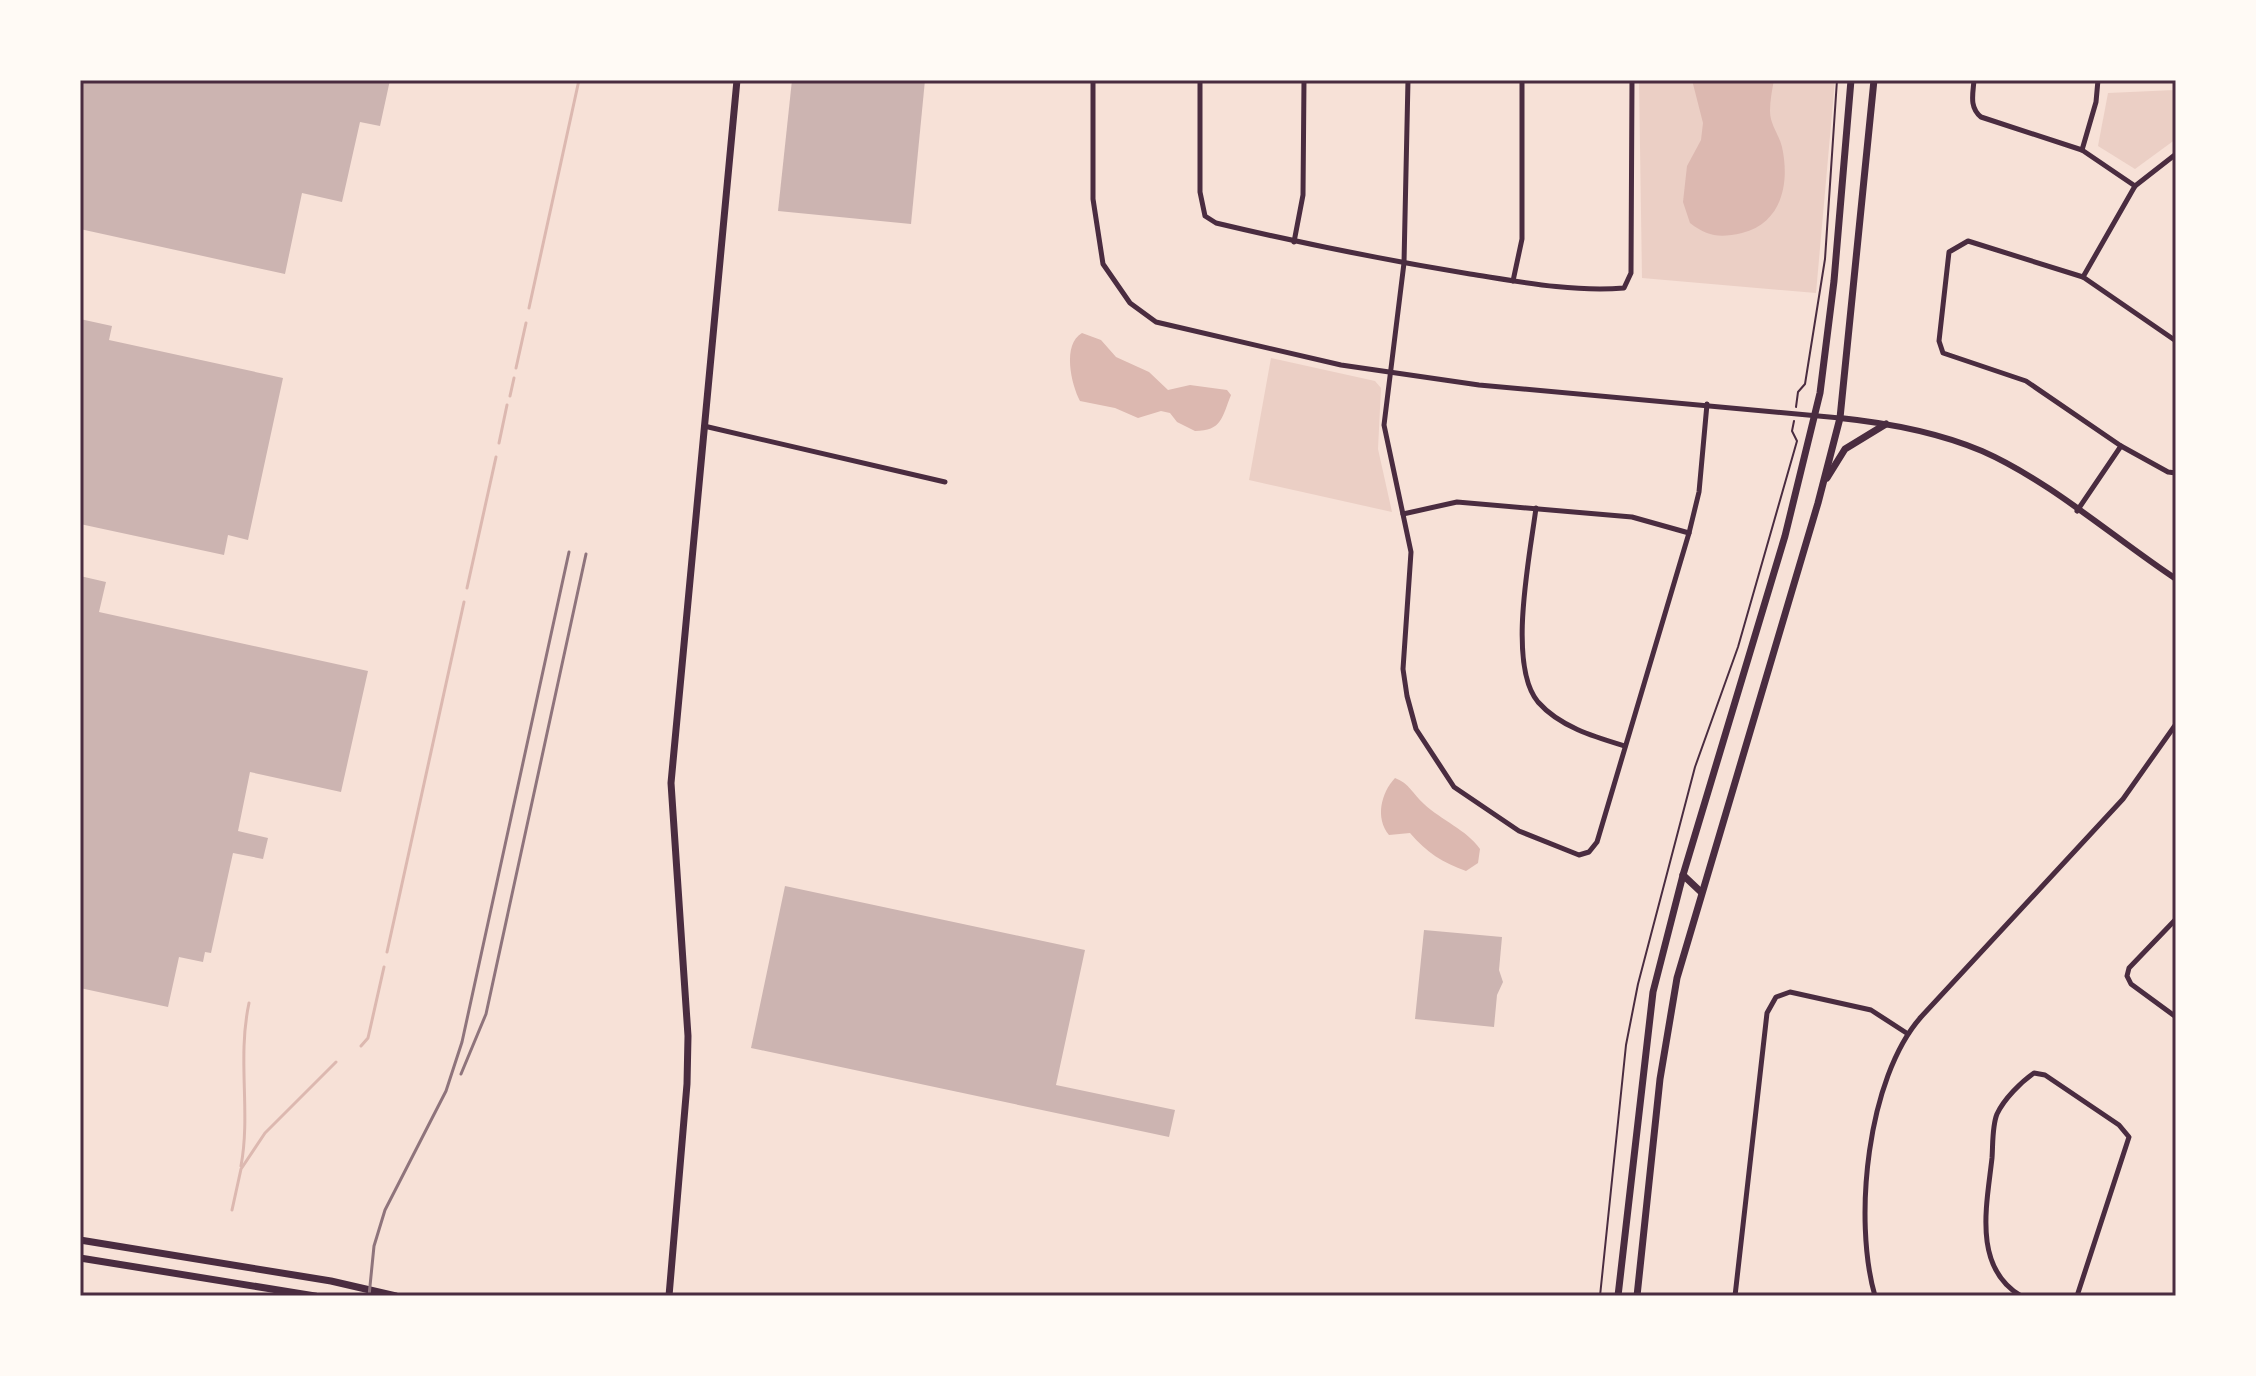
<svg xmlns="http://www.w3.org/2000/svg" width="2256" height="1376" font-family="Arial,sans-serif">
<rect width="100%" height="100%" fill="#f7e1d7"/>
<g fill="#ebcfc5">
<path d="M1639,80H1835L1816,293L1642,278Z"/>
<path d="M2175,90L2176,139L2135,169L2098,146L2108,93Z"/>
<path d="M1271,358L1375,381L1381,388L1378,449L1392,512L1249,480Z"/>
</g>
<g fill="#dcb8b0">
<path d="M1692,80H1774C1772,90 1770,101 1770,111C1770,125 1779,134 1782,147C1790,183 1782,223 1742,233C1720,238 1708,237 1690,223L1683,202L1687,166L1701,140L1703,123Z"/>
<path d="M1082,333L1101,340L1116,357L1149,372L1168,390L1190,385L1227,390L1231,395C1222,417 1222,431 1195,431L1177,422L1170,413L1161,411L1138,418L1115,408L1080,401C1071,384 1062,344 1082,333Z"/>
<path d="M1395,778C1409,783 1413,794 1424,804C1441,820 1467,830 1480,849L1478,863L1466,871C1443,863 1426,852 1410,833L1389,835C1375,818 1381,793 1395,778Z"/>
</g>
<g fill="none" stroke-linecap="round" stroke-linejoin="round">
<g stroke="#dcb8b0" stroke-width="3">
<path d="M529,308L579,80"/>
<path d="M516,368L526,323"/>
<path d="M510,396L514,378"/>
<path d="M499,443L507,405"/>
<path d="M467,588L496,457"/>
<path d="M387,952L464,602"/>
<path d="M361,1046L368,1038L384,967"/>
<path d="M241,1166C251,1112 237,1059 249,1003"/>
<path d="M232,1210L241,1169L265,1133L336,1062"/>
</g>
</g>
<g fill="#ccb4b1">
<path d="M80,80H390L380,126L360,122L342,202L302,193L285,274L80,229Z"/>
<path d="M792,80H925L911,224L778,211Z"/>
<path d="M80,319L112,326L109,340L283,378L248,540L228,535L224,555L80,524Z"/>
<path d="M80,576L106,582L99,612L368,671L341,792L250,772L238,831L268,838L263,859L233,853L211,953L205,952L203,962L179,957L168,1007L80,988Z"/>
<path d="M785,886L1085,950L1056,1085L1175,1110L1169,1137L751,1048Z"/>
<path d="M1424,930L1502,937L1499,970L1503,982L1497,995L1494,1027L1415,1019Z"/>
</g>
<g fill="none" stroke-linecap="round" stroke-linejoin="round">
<g stroke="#4a2c40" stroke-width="2">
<path d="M1796,407L1798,392L1805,384L1825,259L1837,80"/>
<path d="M1600,1296L1626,1045L1638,984L1695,767L1738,647L1797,441L1792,431L1794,421"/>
</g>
<g stroke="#4a2c40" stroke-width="5">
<path d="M1093,80V199L1103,264L1130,303L1156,322L1341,365L1479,385L1840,418"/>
<path d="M1200,80V192L1205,216L1216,223C1300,243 1385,260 1470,274C1521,282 1572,292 1624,288L1631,273L1632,80"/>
<path d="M1408,80L1404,263L1384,425L1411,552L1403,669L1407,696L1416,729L1454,787L1519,831L1579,855L1589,852L1597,842L1689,533L1699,492L1707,404"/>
<path d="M1974,80C1973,94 1969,107 1981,117L2082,150L2135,186"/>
<path d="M2082,150L2096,102L2098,80"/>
<path d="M1294,242L1303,195L1304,80"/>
<path d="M2083,277L2135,186L2176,154"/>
<path d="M1513,281L1522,239V80"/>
<path d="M2176,341L2083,277L1968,241L1949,252L1939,341L1943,353L2026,381L2121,446L2168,472L2176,473"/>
<path d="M704,426L945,482"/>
<path d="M1536,508C1530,555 1507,665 1538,702C1560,727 1595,737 1625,746"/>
<path d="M2077,511L2121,446"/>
<path d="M1403,514L1457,502L1632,517L1689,533"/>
<path d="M2176,919L2129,968L2127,976L2131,984L2176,1017"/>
<path d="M1735,1296L1767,1013L1776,997L1790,992L1871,1010L1908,1034"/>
<path d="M1875,1296C1853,1220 1867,1078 1921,1017L2123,799L2176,724"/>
<path d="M2021,1296C1972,1267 1987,1204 1992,1158C1993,1145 1992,1126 1997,1114C2004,1099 2021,1082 2034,1073L2045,1075L2119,1125L2129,1137L2077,1296"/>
</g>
<path stroke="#4a2c40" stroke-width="6" d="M1840,418C1888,423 1937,432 1982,451C2050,481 2114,538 2176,579"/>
<g stroke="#4a2c40" stroke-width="7">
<path d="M1827,478L1845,449L1886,424"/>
<path d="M1683,875L1701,892"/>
<path d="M80,1240L331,1281L396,1296"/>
<path d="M80,1258L315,1296"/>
<path d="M669,1296L687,1084L688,1036L671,783L737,80"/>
<path d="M1618,1296L1653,992L1683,875L1785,536L1820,393L1834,281L1851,80"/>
<path d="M1637,1296L1660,1079L1677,978L1818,503L1840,418L1874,80"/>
</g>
<g stroke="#8f747c" stroke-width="3">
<path d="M461,1074L486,1014L586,554"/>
<path d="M369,1296L374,1246L385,1210L446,1091L462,1042L569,552"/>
</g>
</g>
<rect width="2256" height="1376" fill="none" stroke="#fffaf5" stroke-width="164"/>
<rect x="82" y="82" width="2092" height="1212" fill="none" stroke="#4a2c40" stroke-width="3"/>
</svg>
